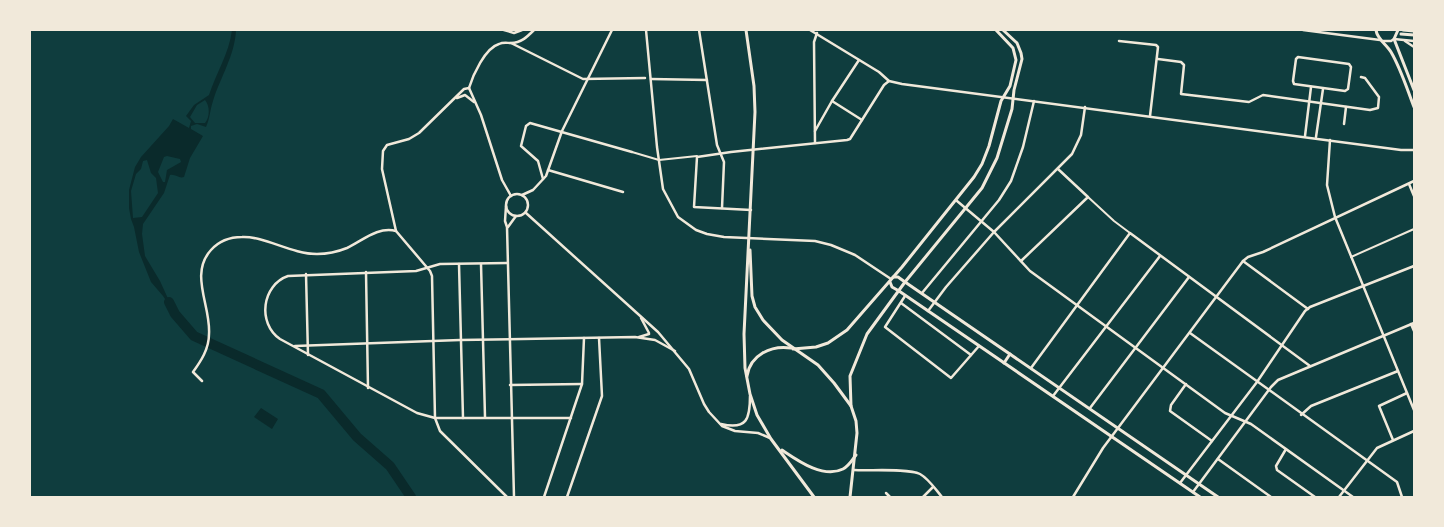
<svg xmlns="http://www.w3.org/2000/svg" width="1444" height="527" font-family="'Fira Sans Condensed',sans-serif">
<rect width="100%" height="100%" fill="#0f3d3e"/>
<g fill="#0a2a2b" fill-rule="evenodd">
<path d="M232,30H236C235,55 220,78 213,101C210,110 210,118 206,127L197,124L191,126V129L203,136L190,158L184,177C179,179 176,174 170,175L164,193L143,224L142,234L145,256L160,281L175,314L163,296L151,282L139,252L134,227L131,219L129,208V190L135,167L141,157L169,126L173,119L189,128L191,121L186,116L194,105L209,95C216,73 229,54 232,30ZM205,100C210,106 210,117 205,123H195L190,117L197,105ZM167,156L180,159L181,162L167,170L165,182H163L158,172L164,157ZM147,160L151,173L156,178L158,193L142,217L133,218L131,191L136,174L141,169L143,161Z"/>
<path d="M261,408L278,419L272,429L254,417Z"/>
</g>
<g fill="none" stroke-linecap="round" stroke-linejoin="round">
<path stroke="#0a2a2b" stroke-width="10" d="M169,302L175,314L194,336L321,394L357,437L390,466L411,497"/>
<g stroke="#f1e9da" stroke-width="2">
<path d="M632,152L659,160L697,156"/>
<path d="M1088,197L1114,221L1130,233"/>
<path d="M1351,257L1414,229"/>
</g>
<g stroke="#f1e9da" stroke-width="2.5">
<path d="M504,30L514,33L522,30"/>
<path d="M646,30L657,147L663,189L678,217L696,230L707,234L724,237L815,241L831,245L855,255L891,279"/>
<path d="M699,30L717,145L724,162L722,208"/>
<path d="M810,30L879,72L889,81L902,84L1401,150H1414"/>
<path d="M1303,30L1380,40"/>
<path d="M1119,41L1156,45L1158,47L1150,116"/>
<path d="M1382,41H1391L1394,39L1414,41"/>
<path d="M1405,41L1414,47"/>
<path d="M511,43L583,79L645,78"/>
<path d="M1298,57L1349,64L1351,67L1348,89L1345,91L1294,84L1293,81L1296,59Z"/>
<path d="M1158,59L1181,62L1184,65L1181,94L1249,102L1263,95L1370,110L1378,108L1379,97L1365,78L1361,77"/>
<path d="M651,79L707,80"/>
<path d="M469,88L464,89L419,133L409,139L387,145L383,151L382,169L396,231L430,271L432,276L435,418H571"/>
<path d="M469,88L481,115L502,180L511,196"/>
<path d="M469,88C473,75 485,48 499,44C503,42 507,43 511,43C521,43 527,37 534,30"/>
<path d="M457,98L465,95L474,102"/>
<path d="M832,101L862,120"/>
<path d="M1344,124L1346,107"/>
<path d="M815,131L832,101L859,60"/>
<path d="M1305,136L1311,87"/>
<path d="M1316,137L1323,89"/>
<path d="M1330,140L1327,185L1335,217L1414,410"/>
<path d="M815,143L814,42L817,33"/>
<path d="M548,170L623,192"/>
<path d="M543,179L538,161L521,146L526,126L530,123L632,152"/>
<path d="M1409,184L1414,196"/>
<circle cx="517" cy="205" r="11"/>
<path d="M522,195L533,190L546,176L562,131L612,30"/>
<path d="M957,201L994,232L1030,271L1225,413L1251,424L1353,497"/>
<path d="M506,206L505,221L507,227L514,497"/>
<path d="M751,210L694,207L697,157L731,152L847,140L850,139L884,85L889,81"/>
<path d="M526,213L658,332L689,369L704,404L709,412L722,426L735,431L758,433L770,438"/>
<path d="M508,227L516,216"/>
<path d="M1021,261L1088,197L1058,169"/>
<path d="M1243,261L1308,309"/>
<path d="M459,264L463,418"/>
<path d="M481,264L485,417"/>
<path d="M366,272L368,388"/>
<path d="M306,274L308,355"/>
<path d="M922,293L999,200L1011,181L1023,147L1034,101"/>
<path d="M905,296L885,327L951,378L979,346"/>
<path d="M901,303L971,355"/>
<path d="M928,311L946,287L994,232L1072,154L1081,135L1085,107"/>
<path d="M641,318L649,333"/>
<path d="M1411,324L1414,331"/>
<path d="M1190,333L1397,482L1402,497"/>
<path d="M639,337L649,334"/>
<path d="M295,346L460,340L635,337L655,340L675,351"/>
<path d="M1031,368L1130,233L1310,366"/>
<path d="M202,381L193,372C201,361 209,349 209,334C211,306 189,274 211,250C219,241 231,237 242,237C265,236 291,254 317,254C327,254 337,252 347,248C362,241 378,226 396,231"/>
<path d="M1186,384L1171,405L1170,411L1212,441"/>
<path d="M510,385L582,384"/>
<path d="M1053,396L1160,256"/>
<path d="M1090,408L1189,277"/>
<path d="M1301,415L1311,406L1398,371"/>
<path d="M721,424C747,430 750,419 750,396"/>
<path d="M1393,440L1379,406L1407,393"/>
<path d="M1286,449L1276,466L1277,470L1315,497"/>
<path d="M1218,459L1271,497"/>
<path d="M854,470C869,471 908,468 920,474C929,479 936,490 942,497"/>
<path d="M1180,483L1257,382L1305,311L1310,307L1414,266"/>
<path d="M1193,492L1271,387L1278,380L1414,323"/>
<path d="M886,493L890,497"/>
<path d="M507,497L440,431L435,418L417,413L280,339C257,323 262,285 288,276L416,271L440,264L507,263"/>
<path d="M544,497L582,384L584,338"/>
<path d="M567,497L602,396L599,338"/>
<path d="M923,497L933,487"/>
<path d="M1073,497L1103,448L1243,261L1248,257L1263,252L1414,181"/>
<path d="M1339,497L1377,448L1414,431"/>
</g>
<g stroke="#f1e9da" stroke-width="3">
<path d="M746,30L754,86L755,112L744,334L745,368L750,394L757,415L771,439L814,497"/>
<path d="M1376,30C1377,39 1386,44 1391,52C1401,69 1407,89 1414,107"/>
<path d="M1398,30L1394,39L1414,90"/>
<path d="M750,250L752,296L755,307L763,320L782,340L818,365L834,383L851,406L856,421L857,433L850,497"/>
<path d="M905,282L1218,497"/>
<path d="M899,291L1200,497"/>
<path d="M1004,363L1010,354"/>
<path d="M747,376C750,355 771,345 791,348"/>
<path d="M782,450C797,460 823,479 843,469C849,466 852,460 856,455"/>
</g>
<g stroke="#f1e9da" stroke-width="3">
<path d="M1403,30L1414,31"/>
<path d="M1401,34L1414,35"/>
<path d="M893,277H898L905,282"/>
<path d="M890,282L892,287L899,291"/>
<path d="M793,349L816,347L828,343L847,330L902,267L974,177L982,164L989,146L1001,101L1010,86L1016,60L1013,48L996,30"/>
<path d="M851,406L850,376L867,334L905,282L982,188L997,158L1012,109L1014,90L1022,59L1021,53L1017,43L1003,30"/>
</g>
</g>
<rect width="1444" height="527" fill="none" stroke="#f1e9da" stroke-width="62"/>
</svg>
